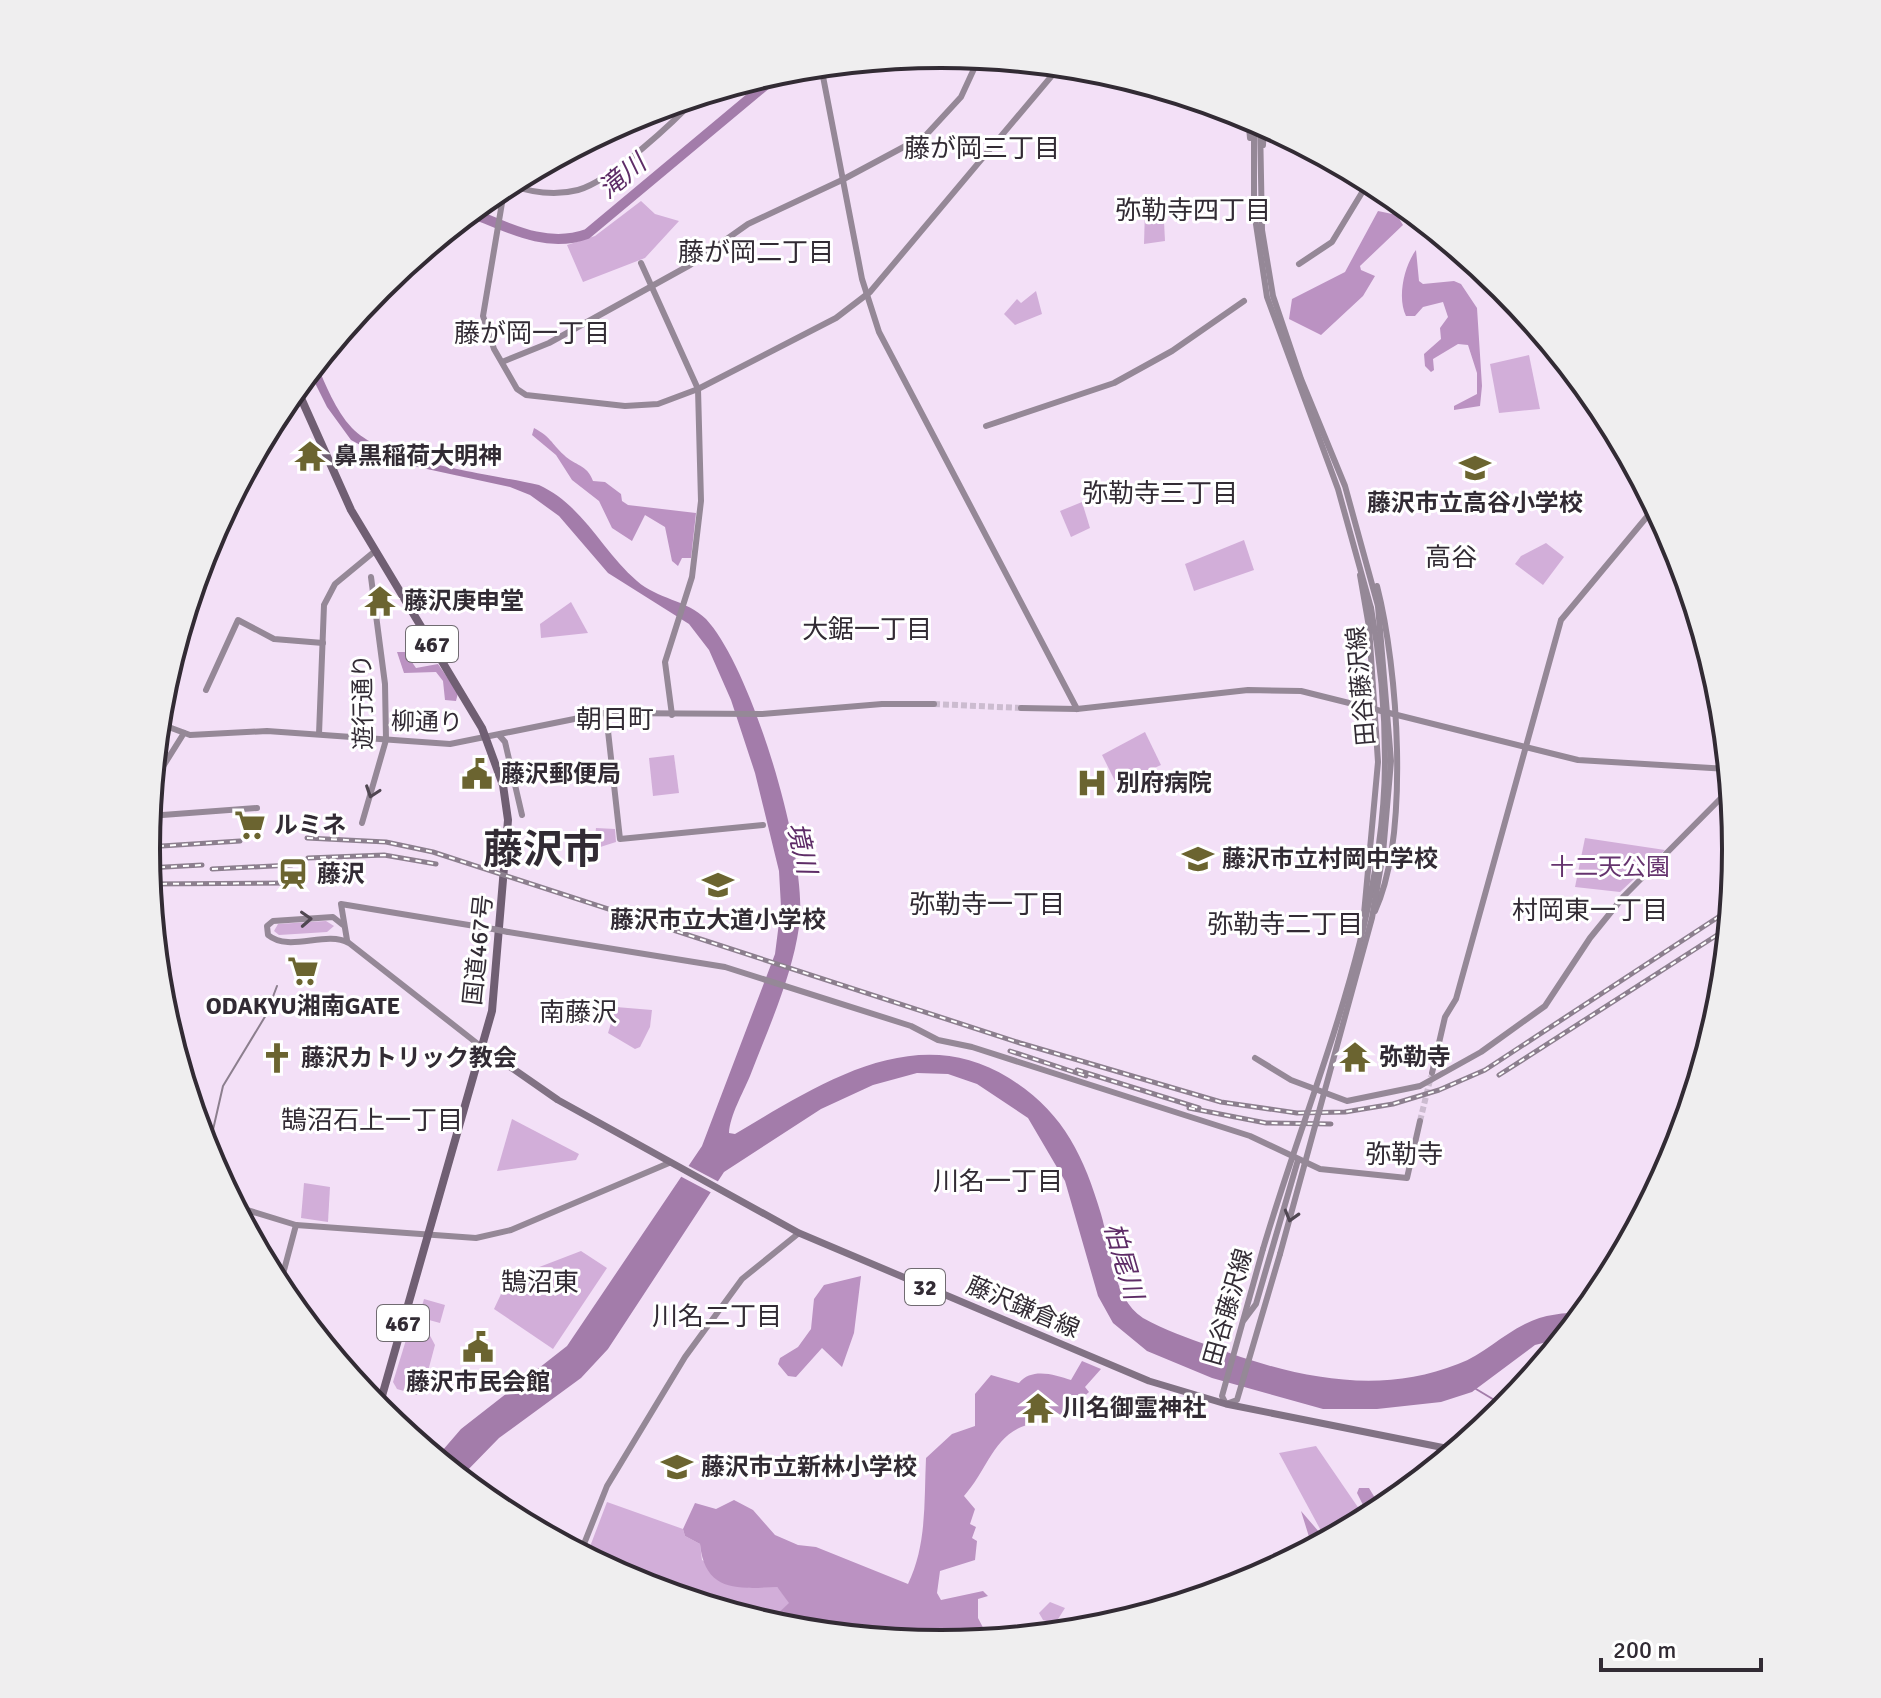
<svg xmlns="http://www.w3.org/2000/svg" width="1881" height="1698" font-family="Signika,'Noto Sans JP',sans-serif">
<rect width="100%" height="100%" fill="#f3e0f7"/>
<g fill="#d2aed9">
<path d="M641,201L655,214L679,221L645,258L583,282L567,245L595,236Z"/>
<path d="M1163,202L1165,241L1144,244L1145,209Z"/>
<path d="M1036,291L1042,314L1015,325L1004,314L1017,299L1021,303Z"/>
<path d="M1529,355L1540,409L1499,413L1490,364Z"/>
<path d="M1082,502L1090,528L1071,537L1060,511Z"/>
<path d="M1244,540L1254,570L1194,591L1185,564Z"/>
<path d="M1546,543L1564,557L1543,585L1515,564L1521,556Z"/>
<path d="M571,602L588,633L541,638L540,624Z"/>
<path d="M1145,732L1161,765L1117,785L1102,755Z"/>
<path d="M674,755L679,793L653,796L649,758Z"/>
<path d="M596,828L615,829L616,842L594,849Z"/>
<path d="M1585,838L1665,850L1620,892L1575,887Z"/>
<path d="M326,921L334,926L327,932L279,935L274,931L278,924Z"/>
<path d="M616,1007L652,1010L650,1027L640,1047L635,1049L608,1033Z"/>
<path d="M512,1119L579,1154L576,1160L497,1171Z"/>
<path d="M304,1183L330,1187L328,1222L301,1218Z"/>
<path d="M581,1251L607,1268L553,1349L494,1309L508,1279Z"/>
<path d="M424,1299L445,1305L440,1323L429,1320L430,1315L422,1306Z"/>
<path d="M422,1331L428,1332L435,1345L423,1390L417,1395L397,1389L393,1382L406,1340Z"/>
<path d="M1316,1446L1366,1519L1326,1540L1279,1453Z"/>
<path d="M607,1502L683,1529L685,1536L700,1544L702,1560L749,1588L777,1587L790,1603L775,1616L747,1617L636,1583L586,1557Z"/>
<path d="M1050,1602L1065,1608L1055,1624L1043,1620L1039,1613Z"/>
</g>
<g fill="#bb92c2">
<path d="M1378,211L1397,215L1403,225L1360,266L1361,270L1375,276L1363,296L1321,335L1289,319L1292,299L1345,272Z"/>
<path d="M1416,250L1419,281L1423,284L1454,281L1461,284L1477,308L1482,386L1480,406L1454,410V406L1477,394V373L1468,345L1458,344L1433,359L1434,370L1431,372L1425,366L1424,354L1441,339L1440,328L1448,317L1443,302L1423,307L1415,316H1406C1397,298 1404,266 1416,250Z"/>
<path d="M534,428C552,438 550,442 564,455C575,466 587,464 593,481L605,482L621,494L622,501L628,505L696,513L691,558H682L678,566L672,561L665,527L645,515L632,541L612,528L599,501L572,480L556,455L532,435Z"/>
<path d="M397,652H405L416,668L438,664L458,693L456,701L445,700L443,681L436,672L404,673Z"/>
<path d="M861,1276L854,1333L842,1367L822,1348L796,1377L788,1376L778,1364L780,1358L798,1347L811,1329L814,1299L824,1285Z"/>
<path d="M1082,1361L1101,1369L1085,1387L1089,1392L1061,1417L1051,1416L1040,1401L1031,1403L1027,1425C993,1435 987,1471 964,1496L975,1509L970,1524L976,1527L972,1538L977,1541L975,1560L940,1571L937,1593L941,1600L983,1591L988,1596L978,1599V1618L989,1639C913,1647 820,1639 747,1617L775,1616L789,1603L777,1587C737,1589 705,1592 700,1544L685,1536L683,1529L695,1503L716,1509L734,1500L753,1510L775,1535L798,1545L816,1547L908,1584C927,1545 924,1501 926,1458L952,1434L975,1426V1394L991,1375L1019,1383C1032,1367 1055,1375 1071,1380Z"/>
<path d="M1359,1488H1369L1378,1503L1387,1506L1369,1517L1357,1493Z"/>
<path d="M1301,1511L1326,1540L1277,1566L1273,1553L1300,1548L1310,1540Z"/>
</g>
<path fill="#a37caa" d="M316,363C326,385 335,410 352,428C383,462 492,474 539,485C583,505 602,551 637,581C657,599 687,600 706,619C752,668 810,861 799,927C792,977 768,1029 750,1076C743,1093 730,1115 729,1133L735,1134C818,1085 915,1019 1009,1078C1063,1112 1083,1154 1101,1214C1111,1247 1112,1298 1143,1318C1164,1330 1188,1338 1210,1346C1290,1376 1376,1397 1458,1364C1483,1355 1502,1335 1525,1324C1544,1314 1564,1313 1584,1312L1563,1338L1535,1345L1472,1392L1441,1402L1377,1409H1323L1212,1378L1147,1351L1113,1323L1098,1296L1065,1181L1028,1118L977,1084L948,1074L917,1073L873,1085L821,1109L724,1172L608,1349L581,1378L499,1438L460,1478L436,1458L461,1429L567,1346L702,1146L775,954L781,907L779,871L755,773L731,700L709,650L689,624L608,573L559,516L530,495L510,487L390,461L351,440L327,407L309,371Z"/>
<path fill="#f3e0f7" d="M685,1164L719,1182L712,1193L678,1175Z"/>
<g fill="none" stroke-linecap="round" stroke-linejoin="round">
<path stroke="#a37caa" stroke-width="2" d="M1476,1389L1506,1407"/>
<path stroke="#a37caa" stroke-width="10" d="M469,212C507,227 546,249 587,234L780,73"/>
<g stroke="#ccbcd0" stroke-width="6" stroke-dasharray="6 3" stroke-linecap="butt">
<path d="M934,704L1021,708"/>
<path d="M1420,1121L1431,1076"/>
</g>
<g stroke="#958897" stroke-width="6">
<path d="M821,66L862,279L879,332L1077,709"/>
<path d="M1248,116L1250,138"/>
<path d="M1254,119V211L1267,297L1338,489L1371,608"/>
<path d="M1260,123L1262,230L1273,296L1301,379L1345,486L1378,606"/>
<path d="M1263,145L1264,125"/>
<path d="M506,184C529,192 555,196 578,190C611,181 675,121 699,95"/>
<path d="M505,185L483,316L494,349L517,389L526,395L625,406L658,404L698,389L836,318L870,292L1060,66"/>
<path d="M641,263L698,389L701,501L692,577L665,662L672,715"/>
<path d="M1299,264L1332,242L1369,181"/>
<path d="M502,362L549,343L690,265L748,224L842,180L926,135L961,97L979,58"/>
<path d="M986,426L1114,383L1172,351L1244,301"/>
<path d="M1360,575L1369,627L1378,762L1364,914"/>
<path d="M206,690L238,620L274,639L323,643"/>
<path d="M1021,708L1077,709L1248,690L1301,691L1578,760L1728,769"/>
<path d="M606,713L620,839L763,825"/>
<path d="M158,723L190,735L267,731L450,744L604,713L762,714L882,704H934"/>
<path d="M319,734L324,605L335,584L375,551"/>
<path d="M499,735L505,742L522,815"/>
<path d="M152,784L184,733"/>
<path d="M149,816L257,808"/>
<path d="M362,823L386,740L385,684L371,577"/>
<path d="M1375,911C1410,834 1398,668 1377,586"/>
<path d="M343,925L333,917L273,921L267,926L268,935C290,953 325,930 349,943L483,1048"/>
<path d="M508,932L725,967L911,1026L938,1040L972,1047L1250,1136L1320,1169L1407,1178L1420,1121"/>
<path d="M347,940L341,904L493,929"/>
<path d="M1255,1058L1291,1080L1347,1101L1420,1086L1481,1052L1545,1006L1590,938L1624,896L1730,789"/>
<path d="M1432,1073L1445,1017L1456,999L1561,620L1655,507"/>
<path d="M234,1206L296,1225L476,1238L511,1230L669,1163"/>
<path d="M1263,1249L1222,1396L1226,1404L1237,1400L1280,1254"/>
<path d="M279,1289L296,1225"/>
<path d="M1244,1320L1256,1304L1298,1160"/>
<path d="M580,1554L607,1486L685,1357L742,1279L799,1233"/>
</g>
<path stroke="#817284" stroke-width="7" d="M483,1048L558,1100L799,1233L1149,1381L1226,1404L1455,1450"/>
<path stroke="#705f73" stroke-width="8" d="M296,387L351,510L482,728L503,785L508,820L492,1011L378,1410"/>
<path stroke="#8c7f8e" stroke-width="2" d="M207,1156L223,1086L266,1015L277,986"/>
<defs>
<g id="rail">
<path d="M307,838L386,842L433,852L1020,1043L1221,1102L1297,1113L1345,1112L1393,1104L1439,1090L1485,1070L1729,910"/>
<path d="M146,847L240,841"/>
<path d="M308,858L384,855L436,864"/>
<path d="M147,868L202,865"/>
<path d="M212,869L292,865"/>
<path d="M149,884L289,883"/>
<path d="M1010,1051L1086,1076"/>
<path d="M1077,1070L1199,1108"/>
<path d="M1499,1075L1728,928"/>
<path d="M1189,1108L1266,1123L1331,1124"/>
</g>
</defs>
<use href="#rail" stroke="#8c7f8e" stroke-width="5"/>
<use href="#rail" stroke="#fff" stroke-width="2" stroke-dasharray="6" stroke-linecap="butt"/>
<g stroke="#958897" stroke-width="6">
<path d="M493,929L508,932"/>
<path d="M1263,1249C1310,1089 1385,929 1385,759C1385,709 1380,657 1371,608"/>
<path d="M1280,1254L1372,918L1383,853L1391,761L1378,606"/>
</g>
</g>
<defs><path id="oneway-chevron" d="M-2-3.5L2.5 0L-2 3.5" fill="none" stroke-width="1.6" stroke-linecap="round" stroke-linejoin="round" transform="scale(2)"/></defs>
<g stroke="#504752">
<use href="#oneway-chevron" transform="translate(372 792) rotate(109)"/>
<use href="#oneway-chevron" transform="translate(306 919) rotate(-3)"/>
<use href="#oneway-chevron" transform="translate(1291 1216) rotate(106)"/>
</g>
<defs>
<symbol id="temple-bare" viewBox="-9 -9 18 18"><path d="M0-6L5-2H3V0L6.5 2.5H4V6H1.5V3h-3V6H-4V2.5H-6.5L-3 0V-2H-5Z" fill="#6b6430" stroke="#fff" stroke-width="2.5" paint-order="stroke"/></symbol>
<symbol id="school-bare" viewBox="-9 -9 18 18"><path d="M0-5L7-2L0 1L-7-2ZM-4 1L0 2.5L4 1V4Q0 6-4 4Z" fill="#6b6430" stroke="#fff" stroke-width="2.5" paint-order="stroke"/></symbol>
<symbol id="civic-bare" viewBox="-9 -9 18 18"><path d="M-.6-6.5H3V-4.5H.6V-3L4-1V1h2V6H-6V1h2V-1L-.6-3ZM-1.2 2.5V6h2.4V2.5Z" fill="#6b6430" stroke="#fff" stroke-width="2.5" paint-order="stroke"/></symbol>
<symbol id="hospital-bare" viewBox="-9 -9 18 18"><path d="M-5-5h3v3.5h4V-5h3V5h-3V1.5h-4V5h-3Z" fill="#6b6430" stroke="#fff" stroke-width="2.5" paint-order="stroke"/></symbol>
<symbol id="supermarket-bare" viewBox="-9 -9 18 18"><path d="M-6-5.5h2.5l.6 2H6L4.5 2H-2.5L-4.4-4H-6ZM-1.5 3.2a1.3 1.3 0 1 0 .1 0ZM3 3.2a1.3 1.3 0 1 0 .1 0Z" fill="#6b6430" stroke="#fff" stroke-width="2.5" paint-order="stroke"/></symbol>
<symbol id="station-bare" viewBox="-9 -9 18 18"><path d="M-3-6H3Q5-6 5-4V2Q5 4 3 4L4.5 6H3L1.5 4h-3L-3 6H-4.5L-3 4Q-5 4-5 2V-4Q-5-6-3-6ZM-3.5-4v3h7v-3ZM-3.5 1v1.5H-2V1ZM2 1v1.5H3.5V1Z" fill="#6b6430" stroke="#fff" stroke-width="2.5" paint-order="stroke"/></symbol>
<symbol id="church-bare" viewBox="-9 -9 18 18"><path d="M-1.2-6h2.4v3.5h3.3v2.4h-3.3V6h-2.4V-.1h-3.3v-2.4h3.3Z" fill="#6b6430" stroke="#fff" stroke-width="2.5" paint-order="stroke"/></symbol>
</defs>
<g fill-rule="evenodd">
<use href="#temple-bare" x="288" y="434" width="44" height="44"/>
<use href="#school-bare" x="1453" y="446" width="44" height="44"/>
<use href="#temple-bare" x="358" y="579" width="44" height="44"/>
<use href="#civic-bare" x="455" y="752" width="44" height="44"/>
<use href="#hospital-bare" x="1070" y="761" width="44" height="44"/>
<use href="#supermarket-bare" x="228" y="803" width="44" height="44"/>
<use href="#school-bare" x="1176" y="837" width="44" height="44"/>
<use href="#station-bare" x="271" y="852" width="44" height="44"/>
<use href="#school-bare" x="696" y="863" width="44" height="44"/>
<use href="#supermarket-bare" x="281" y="949" width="44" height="44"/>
<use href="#temple-bare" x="1333" y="1035" width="44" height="44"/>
<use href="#church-bare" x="255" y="1036" width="44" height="44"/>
<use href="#civic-bare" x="456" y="1325" width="44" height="44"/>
<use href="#temple-bare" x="1016" y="1386" width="44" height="44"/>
<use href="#school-bare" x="655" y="1445" width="44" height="44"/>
</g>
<g text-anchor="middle" stroke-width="6" stroke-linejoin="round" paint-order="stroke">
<g fill="#fff" stroke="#706b71" stroke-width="2">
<rect x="406" y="626" width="52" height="36" rx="6"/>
<rect x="905" y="1269" width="40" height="36" rx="6"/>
<rect x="377" y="1305" width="52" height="36" rx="6"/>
</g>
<g font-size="22" font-weight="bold" fill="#322b34">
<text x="432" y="652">467</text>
<text x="925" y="1295">32</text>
<text x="403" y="1331">467</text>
</g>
<g font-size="24" font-weight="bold" fill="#322b34" stroke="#fff" text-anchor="start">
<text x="334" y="464">鼻黒稲荷大明神</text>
<text x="1475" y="511" text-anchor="middle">藤沢市立高谷小学校</text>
<text x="404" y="609">藤沢庚申堂</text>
<text x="501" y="782">藤沢郵便局</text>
<text x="1116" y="791">別府病院</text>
<text x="274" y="833">ルミネ</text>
<text x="1222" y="867">藤沢市立村岡中学校</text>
<text x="317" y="882">藤沢</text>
<text x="718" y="928" text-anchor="middle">藤沢市立大道小学校</text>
<text x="303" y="1014" text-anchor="middle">ODAKYU湘南GATE</text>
<text x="1379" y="1065">弥勒寺</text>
<text x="301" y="1066">藤沢カトリック教会</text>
<text x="478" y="1390" text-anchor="middle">藤沢市民会館</text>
<text x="1062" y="1416">川名御霊神社</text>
<text x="701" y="1475">藤沢市立新林小学校</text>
</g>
<g font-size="24" fill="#322b34" stroke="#fff">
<text transform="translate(1361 686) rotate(-95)" y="8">田谷藤沢線</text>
<text transform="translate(363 702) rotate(-91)" y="8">遊行通り</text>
<text transform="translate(427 722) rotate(1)" y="8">柳通り</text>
<text transform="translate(478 950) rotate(-84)" y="8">国道467号</text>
<text transform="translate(1023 1307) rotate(23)" y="8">藤沢鎌倉線</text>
<text transform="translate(1228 1307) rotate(-74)" y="8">田谷藤沢線</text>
</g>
<g font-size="24" fill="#65336e" stroke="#fff">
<text x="1610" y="875">十二天公園</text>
</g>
<g font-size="26" fill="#322b34" stroke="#fff">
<text x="982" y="157">藤が岡三丁目</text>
<text x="1193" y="219">弥勒寺四丁目</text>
<text x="756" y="261">藤が岡二丁目</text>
<text x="532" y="342">藤が岡一丁目</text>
<text x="1160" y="502">弥勒寺三丁目</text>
<text x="1451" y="566">高谷</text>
<text x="867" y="638">大鋸一丁目</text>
<text x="615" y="728">朝日町</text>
<text x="987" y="913">弥勒寺一丁目</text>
<text x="1590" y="919">村岡東一丁目</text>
<text x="1285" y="933">弥勒寺二丁目</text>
<text x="578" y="1021">南藤沢</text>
<text x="372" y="1129">鵠沼石上一丁目</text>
<text x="1404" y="1163">弥勒寺</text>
<text x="998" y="1190">川名一丁目</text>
<text x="540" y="1291">鵠沼東</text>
<text x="717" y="1325">川名二丁目</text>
</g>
<g font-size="26" font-style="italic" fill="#5e2c67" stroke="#fff">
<text transform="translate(622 176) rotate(-40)" y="9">滝川</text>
<text transform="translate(802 848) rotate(77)" y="9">境川</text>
<text transform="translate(1124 1261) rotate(74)" y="9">柏尾川</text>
</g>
<g font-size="40" font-weight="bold" fill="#322b34" stroke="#fff">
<text x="543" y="863">藤沢市</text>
</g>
</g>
<path d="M0 0H1881V1698H0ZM160 849a781 781 0 1 1 1562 0a781 781 0 1 1-1562 0Z" fill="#efeeef" fill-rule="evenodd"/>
<path fill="none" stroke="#322b34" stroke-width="4" d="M160 849a781 781 0 1 1 1562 0a781 781 0 1 1-1562 0Z"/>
<path d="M1601 1658v12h160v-12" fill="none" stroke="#322b34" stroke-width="4"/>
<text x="1613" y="1658" font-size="24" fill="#322b34" stroke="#ffffff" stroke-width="6" paint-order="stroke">200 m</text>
</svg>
